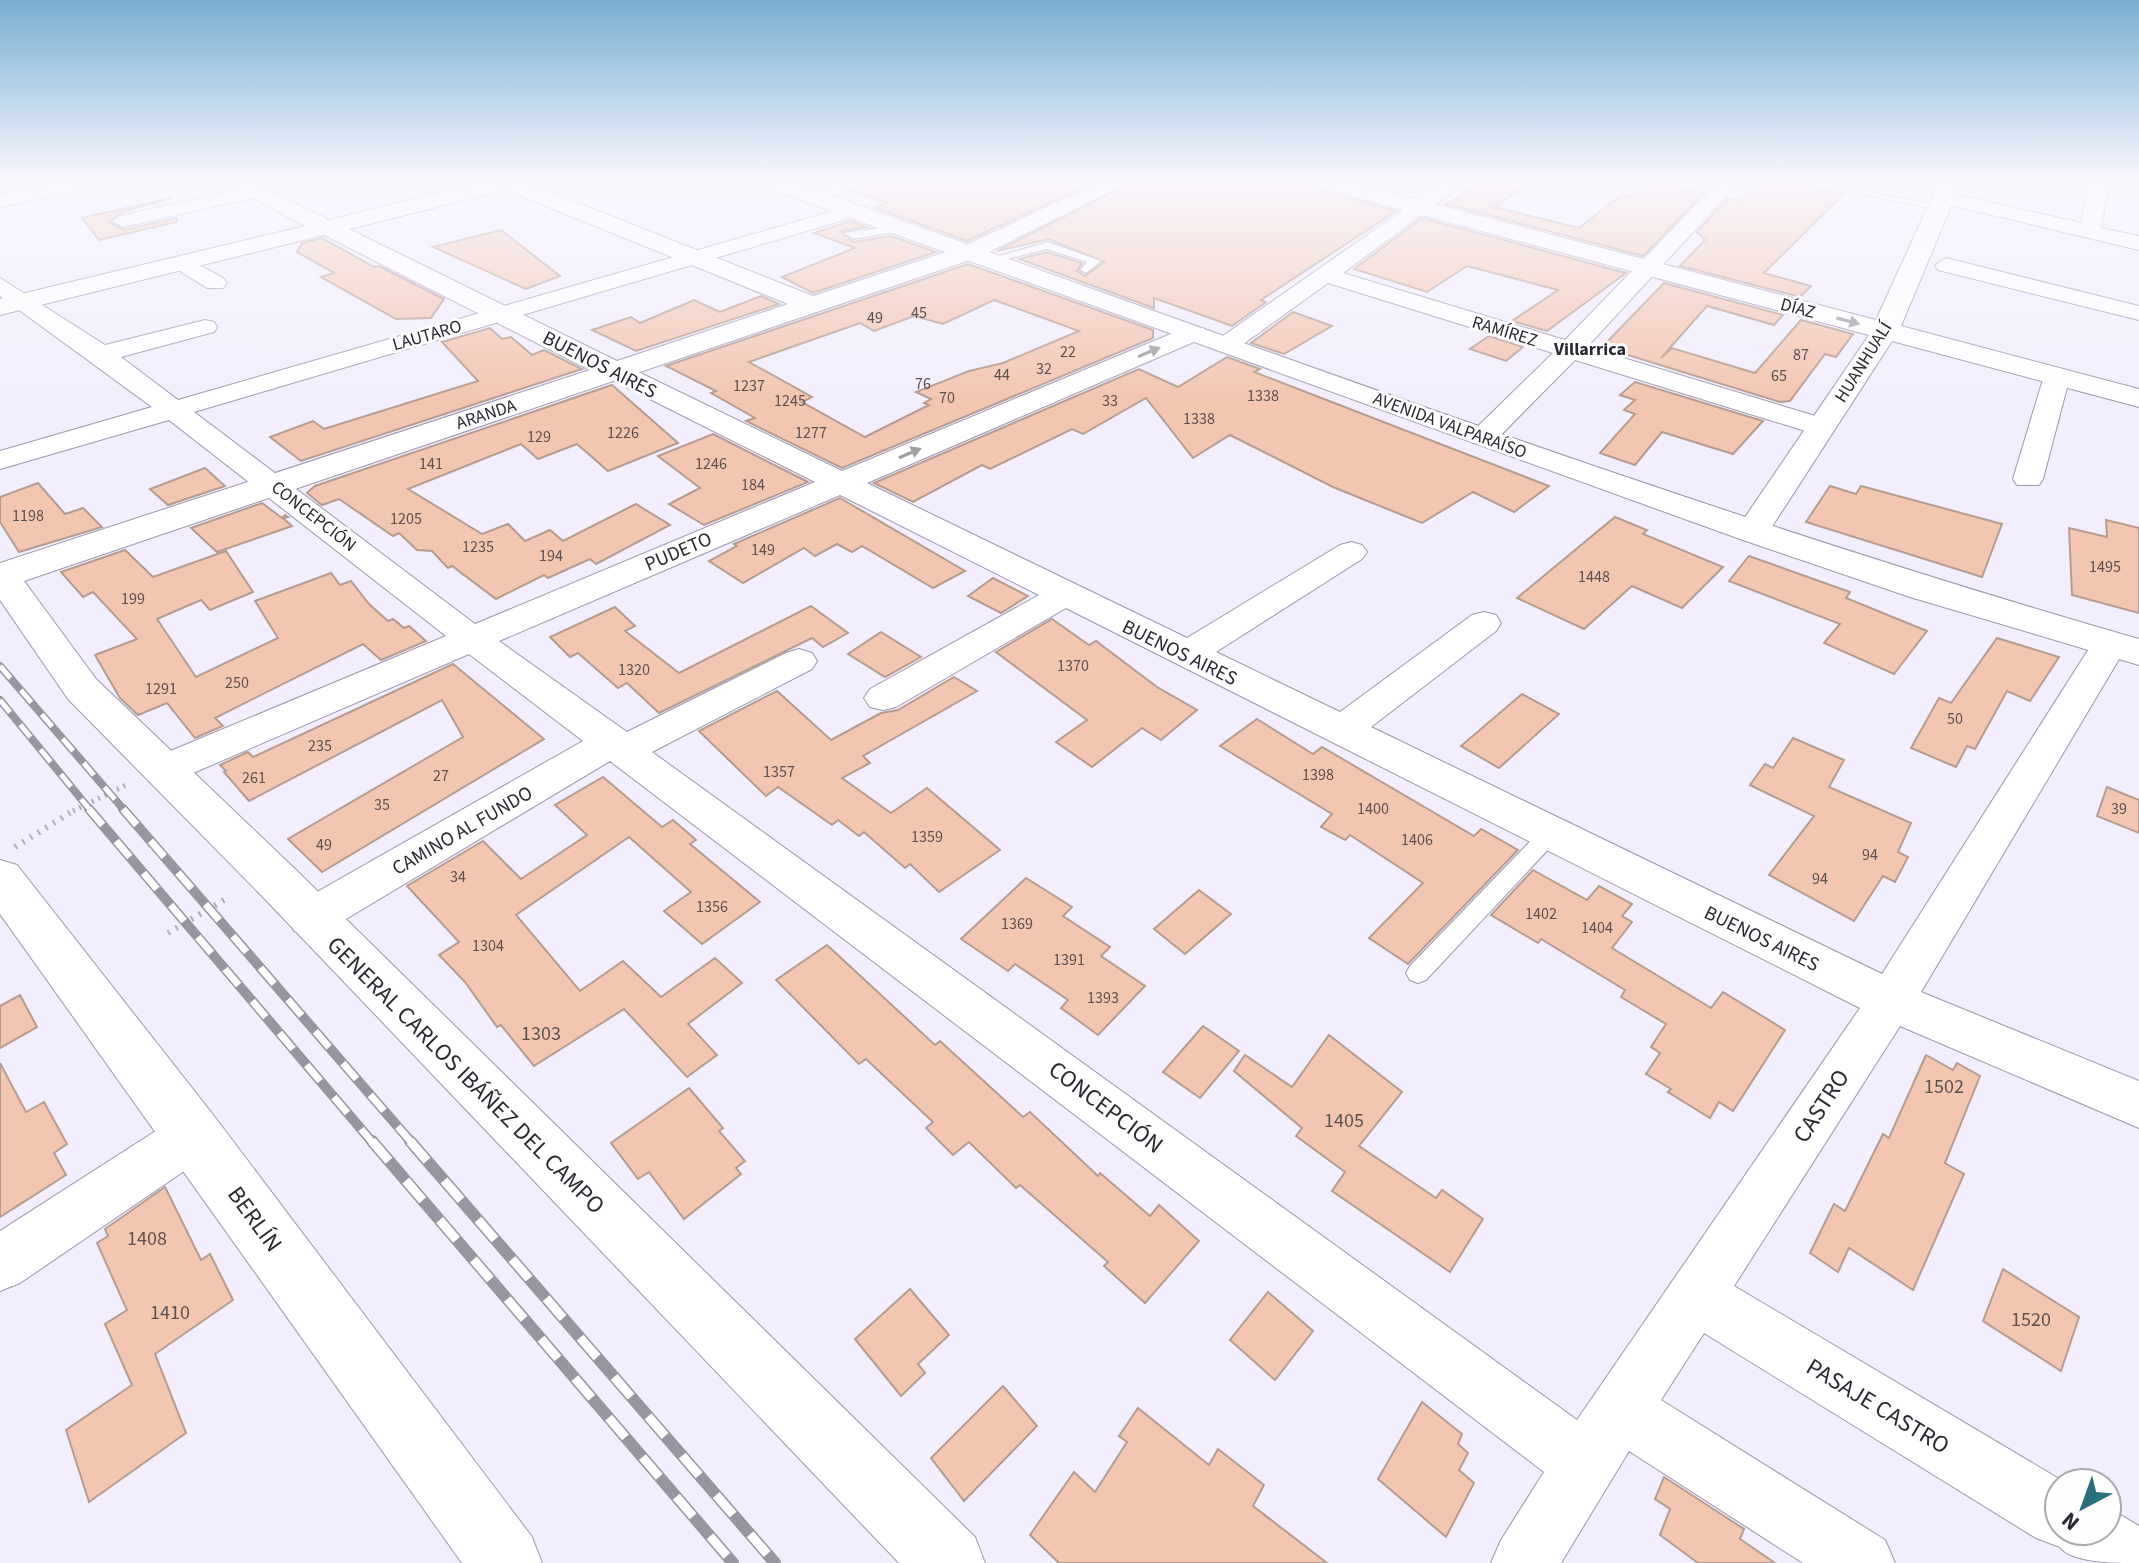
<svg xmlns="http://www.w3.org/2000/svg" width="2139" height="1563" font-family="'Source Sans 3',sans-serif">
<rect width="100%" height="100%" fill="#f2eefd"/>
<g fill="#f3c6b2" stroke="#b59c91" stroke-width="2" fill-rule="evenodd">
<path d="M868,180H1099L967,241L875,208L887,203L849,191Z"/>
<path d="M1137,180H1286L1396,211L1261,300L1266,302L1232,326L1154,298V308L1019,259L1047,252L1082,263L1077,271L1085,276L1104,262L1049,239L997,251Z"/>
<path d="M1484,180H1533L1495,207L1579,228L1622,194L1630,196L1649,181L1704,193L1643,256L1446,204Z"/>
<path d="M1760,180L1844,194L1764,273L1811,286L1800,297L1680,266L1705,240L1697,232L1728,198L1741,201Z"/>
<path d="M172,198L122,212L109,222L124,230L177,218V222L99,240L82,218Z"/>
<path d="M1422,218L1626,273L1547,331L1512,321L1558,290L1467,266L1427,292L1354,269Z"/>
<path d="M851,221L866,227L841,231L853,242L891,236L936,252L813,293L782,277L855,248L814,233Z"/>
<path d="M501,230L560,276L526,289L433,247Z"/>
<path d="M322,238L374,267L379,266L444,299L431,318L396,319L321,277L334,273L297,252L302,243Z"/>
<path d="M968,264L1153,330V338L842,468L746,421L755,418L711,393L716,391L666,366ZM994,300L1079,331L1003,363L969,371L916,392L931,399L924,403L929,405L865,437L802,402L812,397L749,362L860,323L874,331L914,316L943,324Z"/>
<path d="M1664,283L1783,315L1774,325L1707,306L1661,358L1672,348L1755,373L1801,320L1853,334L1836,357L1825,354L1790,401L1780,402L1602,347Z"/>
<path d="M761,296L779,304L636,351L592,330L631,317L640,323L694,300L720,312Z"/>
<path d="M1293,312L1332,326L1284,354L1251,343Z"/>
<path d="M490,328L502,339L511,337L532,355L544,350L582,369L301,461L270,437L313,421L324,429L478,381L442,342Z"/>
<path d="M1489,336L1523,347L1506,361L1470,349Z"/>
<path d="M1227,357L1260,369L1254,372L1549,486L1514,512L1473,492L1422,523L1333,487L1230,435L1193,458L1146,398L1083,434L1072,429L990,469L982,465L913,502L874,483L1139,369L1178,387Z"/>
<path d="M1635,382L1763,421L1733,454L1662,432L1635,465L1600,453L1635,414L1624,410L1635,400L1620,395Z"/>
<path d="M612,385L678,443L608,471L577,444L538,459L521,444L408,489L482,534L508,524L525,541L550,530L563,541L636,504L670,525L596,564L590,559L548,578L544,575L496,599L452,566L448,568L432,551L417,550L399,533L393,536L339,499L322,505L307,493L315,486Z"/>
<path d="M713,434L808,482L704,525L669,504L700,488L658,456Z"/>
<path d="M205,468L225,486L168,505L150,489Z"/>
<path d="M38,483L65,514L83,508L102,527L19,552L0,522V497Z"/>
<path d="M1830,486L1856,494L1861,486L2002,524L1982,577L1806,522Z"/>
<path d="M840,498L965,571L933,588L862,546L852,552L837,544L815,556L804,548L743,583L709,561L737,546L734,544Z"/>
<path d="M262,503L282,518L285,515L288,517L283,518L292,526L217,552L191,528Z"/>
<path d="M1615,517L1647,530L1643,534L1723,567L1682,608L1632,586L1584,629L1517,598Z"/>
<path d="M2106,520L2139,528V613L2072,595L2069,528L2107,537Z"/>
<path d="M125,550L153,577L226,551L253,592L210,610L201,600L157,619L196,677L278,638L255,601L331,573L340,585L351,581L369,604L388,621L393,619L404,628L409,626L426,641L381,660L363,644L215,718L223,726L195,738L167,703L138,715L120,698L95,655L137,639L93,592L83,597L61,572Z"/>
<path d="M1749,556L1850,592L1846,598L1927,631L1894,674L1824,643L1840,624L1729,581Z"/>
<path d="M993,578L1028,596L1001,613L968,596Z"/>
<path d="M811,606L848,633L823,647L812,638L659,713L627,683L618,688L578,653L570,657L550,637L615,607L635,626L625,631L679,673Z"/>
<path d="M1052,619L1089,645L1096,641L1157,687L1197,710L1161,740L1142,728L1092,767L1056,742L1087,720L996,652Z"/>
<path d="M881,632L921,657L885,677L848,654Z"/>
<path d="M1997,638L2059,657L2030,701L2007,691L1975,749L1967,746L1956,767L1911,748L1939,698L1951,703Z"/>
<path d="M453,664L544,739L322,872L288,839L463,737L442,700L249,801L224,772L226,771L220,765L248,752L253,757Z"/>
<path d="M954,677L977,691L863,756L870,763L842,778L891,813L927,788L1000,850L939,892L910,864L905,868L864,832L859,836L838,820L832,825L778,787L766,796L699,731L777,691L831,740L881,713L898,710Z"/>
<path d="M1522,694L1559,714L1499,768L1461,746Z"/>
<path d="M1257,719L1313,754L1322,747L1474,836L1481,829L1518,850L1408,964L1369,938L1423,883L1350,835L1345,840L1321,827L1332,814L1220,746Z"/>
<path d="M1793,738L1844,760L1829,787L1911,823L1898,852L1908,857L1895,882L1883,876L1854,921L1769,875L1814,816L1750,785L1765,764L1773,768Z"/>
<path d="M603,777L662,827L673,820L696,840L690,844L760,902L702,944L664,911L691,892L629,837L516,915L580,991L623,961L661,997L715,958L742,983L688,1024L717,1055L687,1077L624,1009L534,1066L501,1025L497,1027L465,982L439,955L459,942L407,886L483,841L521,879L587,835L555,805Z"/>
<path d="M2107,787L2139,800V833L2097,816Z"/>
<path d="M1533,870L1587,900L1599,886L1632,904L1622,916L1632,922L1612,948L1711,1008L1723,992L1785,1030L1733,1111L1719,1102L1710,1118L1668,1092L1671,1089L1646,1074L1660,1053L1651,1047L1666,1024L1621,997L1625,990L1541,939L1538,943L1491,915Z"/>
<path d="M1026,878L1072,907L1063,916L1110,947L1101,956L1145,986L1098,1035L1061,1008L1068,1000L1015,964L1008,971L961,939Z"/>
<path d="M1199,890L1231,914L1185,954L1154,929Z"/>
<path d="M827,945L935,1045L940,1041L1023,1117L1030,1112L1098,1176L1100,1173L1150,1216L1159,1205L1199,1241L1145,1303L1104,1266L1108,1262L1020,1185L1016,1188L969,1142L953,1155L926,1128L933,1122L866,1059L859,1064L776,980Z"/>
<path d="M20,995L37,1027L0,1048V1006Z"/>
<path d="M1203,1026L1239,1051L1200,1098L1163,1072Z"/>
<path d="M1329,1035L1402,1092L1359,1146L1436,1198L1442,1190L1483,1219L1450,1272L1332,1191L1345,1172L1296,1136L1302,1128L1234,1071L1245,1055L1292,1087Z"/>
<path d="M1926,1055L1953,1070L1957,1063L1980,1076L1945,1163L1964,1174L1913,1290L1849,1248L1838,1272L1810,1253L1834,1204L1845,1211L1883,1134L1889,1138Z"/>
<path d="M0,1063L26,1112L44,1102L67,1144L54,1153L66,1175L0,1217Z"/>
<path d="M689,1088L723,1128L719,1131L745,1161L736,1168L741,1174L684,1219L649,1172L638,1179L611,1143Z"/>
<path d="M165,1187L201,1260L210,1254L233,1300L155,1354L186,1433L89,1502L66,1430L132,1385L105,1324L127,1310L97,1243L108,1236L105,1229Z"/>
<path d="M2003,1269L2079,1317L2061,1371L1983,1321Z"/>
<path d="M910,1289L949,1335L918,1364L925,1373L901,1396L855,1339Z"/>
<path d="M1268,1292L1313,1331L1275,1380L1230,1340Z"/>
<path d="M1003,1386L1037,1426L964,1501L931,1458Z"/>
<path d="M1422,1402L1462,1434L1458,1444L1468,1453L1459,1470L1474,1483L1446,1537L1378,1479Z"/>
<path d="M1138,1408L1209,1465L1218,1449L1264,1485L1253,1506L1327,1563H1059L1030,1535L1074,1472L1095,1492L1127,1442L1119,1436Z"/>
<path d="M1664,1477L1744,1529L1740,1539L1775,1563H1698L1660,1535L1670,1509L1655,1499Z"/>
</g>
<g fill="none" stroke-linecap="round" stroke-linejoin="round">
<defs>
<g id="service">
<path d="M1788,180H1808L1946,207L1941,210Z"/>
<path d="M902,225L907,228L906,230L854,239L843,233Z"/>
<path d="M1048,242L1101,261L1086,273L1080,270L1087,262L1047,249L991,263L985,260Z"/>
<path d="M1550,826L1557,828L1560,834L1557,840L1426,980L1418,983L1410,980L1406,973L1410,966L1543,828Z"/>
</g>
<g id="minor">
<path d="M73,180H111L101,186L0,207V195Z"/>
<path d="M838,180H865L822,201H808L805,197Z"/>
<path d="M1446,180H1469L1343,273L1565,340L1720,180H1741L1587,347L1832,421L1836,427L1832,433H1812L1575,360L1493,443H1473L1469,437L1473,431L1553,353L1328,283L1235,350H1217L1213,345L1217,340Z"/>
<path d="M2089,180H2109L2101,228L2139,236V250L1938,202L1935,198L1945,192L2081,223Z"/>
<path d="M256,186L266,192L263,196L123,227L112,221L123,215Z"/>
<path d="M854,205L865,211L861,215L194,412L475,624L815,482L606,377L602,371L606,365H624L842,471L1185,328H1203L1207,333L1203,338L867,483L1187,638L1340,545L1351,542L1362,545L1367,552L1362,559L1216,652L1340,712L1472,615L1484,612L1496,615L1501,623L1496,631L1371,727L1882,974L2097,636L2110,633L2123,636L2128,644L1921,992L2139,1081V1128L1900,1026L1734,1286L2066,1483H2059V1531H2107V1507L2139,1526V1563C2116,1563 2071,1563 2060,1547L2036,1538L1704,1333L1661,1400L1885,1540L1895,1563H1803L1629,1451L1561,1563H1491L1501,1540L1544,1472L610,761L326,931L310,936L294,931L288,918L294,905L583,741L469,654L177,780L163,784L149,780L143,770L149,760L446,636L169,420L0,469V451L152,407L0,296V278L105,345L205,320L214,322L217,327L214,332L121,357L178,400ZM840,495L1039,595L870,689L864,698L870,707L883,710L896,707L1066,608L1860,1008L1577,1420L652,752L812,669L817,661L812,653L799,649L786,653L627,732L499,641Z"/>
<path d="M183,256L223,278L227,283L223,288H207L175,268L172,263L175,258Z"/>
<path d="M1946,258L2139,306V320L1938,270L1935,265Z"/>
<path d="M2057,368L2066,370L2070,376L2043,479L2039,485H2017L2013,479L2044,376L2048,370Z"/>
<path d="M194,1111L212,1118L220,1135L212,1152L20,1283L0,1291V1231L176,1118Z"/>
</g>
<g id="tertiary">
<path d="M220,180H248L329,220L489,180H533L530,184L813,296L961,247L1106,180H1134L979,257L24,581L96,679L295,869L975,1537L985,1563H899L261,895L68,699L0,600V563L590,370L324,235L0,315V299L305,226ZM506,190L788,304L617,361L349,229Z"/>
<path d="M1307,180H1343L1876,320L1940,180H1962L1901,326L2139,389V407L1892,341L1764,539L1752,542L1740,539L1735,532L1869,335L1310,185Z"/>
</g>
<path id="secondary" d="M0,860L17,865L214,1116L532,1537L542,1563H462L0,914Z"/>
<path id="primary" d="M756,180H787C1236,338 1682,508 2139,639V665L1910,597L1740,539L759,185Z"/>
</defs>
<use href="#service" stroke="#9c96ac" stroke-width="2"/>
<use href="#minor" stroke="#9c96ac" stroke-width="2"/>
<use href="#tertiary" stroke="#9c96ac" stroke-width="2"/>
<use href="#secondary" stroke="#9c96ac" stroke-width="2"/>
<use href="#primary" stroke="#9c96ac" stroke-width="2"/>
<path stroke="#b0acb9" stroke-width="5" stroke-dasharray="2 5" stroke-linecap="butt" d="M73,811L128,784"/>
<g stroke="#b0acb9" stroke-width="6" stroke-dasharray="2 7" stroke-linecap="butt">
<path d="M15,847L76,809"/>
<path d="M168,933L224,900"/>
</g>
<use href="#service" fill="#fff" fill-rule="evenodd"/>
<use href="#minor" fill="#fff" fill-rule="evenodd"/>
<use href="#tertiary" fill="#fff" fill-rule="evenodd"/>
<use href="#secondary" fill="#fff" fill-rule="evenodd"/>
<use href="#primary" fill="#fff" fill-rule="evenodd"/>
<defs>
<g id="rail-far2">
<path d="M0,666L125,811"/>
<path d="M0,700L91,811"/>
</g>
<g id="rail-far1">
<path d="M89,809L373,1143"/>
<path d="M123,809L412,1143"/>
</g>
<g id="rail">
<path d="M372,1141L733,1563"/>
<path d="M410,1141L775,1563"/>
</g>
</defs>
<use href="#rail-far2" stroke="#9895a1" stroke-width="8"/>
<use href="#rail-far1" stroke="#9895a1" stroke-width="10"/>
<use href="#rail" stroke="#9895a1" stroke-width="12"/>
<use href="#rail-far2" stroke="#fefefe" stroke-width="5" stroke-dasharray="16" stroke-linecap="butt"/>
<use href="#rail-far1" stroke="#fefefe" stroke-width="7" stroke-dasharray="21" stroke-linecap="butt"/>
<use href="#rail" stroke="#fefefe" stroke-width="9" stroke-dasharray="26" stroke-linecap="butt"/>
</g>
<defs><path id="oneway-solid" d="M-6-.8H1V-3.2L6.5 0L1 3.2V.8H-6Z" transform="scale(2)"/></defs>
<g fill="#a09ea2">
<use href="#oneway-solid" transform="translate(1848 321) rotate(15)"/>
<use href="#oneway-solid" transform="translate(1149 352) rotate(-23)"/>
<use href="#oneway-solid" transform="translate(910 453) rotate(-23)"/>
</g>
<linearGradient id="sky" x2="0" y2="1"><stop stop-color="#78afd2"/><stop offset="0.45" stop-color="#f9f7fe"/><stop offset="1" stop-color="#f9f7fe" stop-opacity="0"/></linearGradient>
<rect width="2139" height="399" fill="url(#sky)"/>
<g text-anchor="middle" stroke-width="6" stroke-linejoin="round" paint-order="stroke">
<g font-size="16" fill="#5d5051">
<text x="919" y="318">45</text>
<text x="875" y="323">49</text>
<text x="1068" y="357">22</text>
<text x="1801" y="360">87</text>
<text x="1044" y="374">32</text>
<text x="1002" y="380">44</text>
<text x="1779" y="381">65</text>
<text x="923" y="389">76</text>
<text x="749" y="391">1237</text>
<text x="1263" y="401">1338</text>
<text x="947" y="403">70</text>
<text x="790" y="406">1245</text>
<text x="1110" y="406">33</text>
<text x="1199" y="424">1338</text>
<text x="623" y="438">1226</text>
<text x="811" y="438">1277</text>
<text x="539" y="442">129</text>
<text x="431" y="469">141</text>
<text x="711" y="469">1246</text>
<text x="753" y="490">184</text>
<text x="28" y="521">1198</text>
<text x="406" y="524">1205</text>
<text x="478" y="552">1235</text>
<text x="763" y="555">149</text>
<text x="551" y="561">194</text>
<text x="2105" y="572">1495</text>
<text x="1594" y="582">1448</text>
<text x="133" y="604">199</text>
<text x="1073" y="671">1370</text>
<text x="634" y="675">1320</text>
<text x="237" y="688">250</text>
<text x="161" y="694">1291</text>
<text x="1955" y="724">50</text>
<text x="320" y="751">235</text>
<text x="779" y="777">1357</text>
<text x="1318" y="780">1398</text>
<text x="441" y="781">27</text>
<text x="254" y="783">261</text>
<text x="382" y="810">35</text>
<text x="1373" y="814">1400</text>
<text x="2119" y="814">39</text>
<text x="927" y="842">1359</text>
<text x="1417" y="845">1406</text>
<text x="324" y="850">49</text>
<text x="1870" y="860">94</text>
<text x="458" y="882">34</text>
<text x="1820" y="884">94</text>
<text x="712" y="912">1356</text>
<text x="1541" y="919">1402</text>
<text x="1017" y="929">1369</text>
<text x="1597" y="933">1404</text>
<text x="488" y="951">1304</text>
<text x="1069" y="965">1391</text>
<text x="1103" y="1003">1393</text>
</g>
<g font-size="18" fill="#2b2831" stroke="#fefefe">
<text transform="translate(1798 308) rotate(15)" y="6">DÍAZ</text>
<text transform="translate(1505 331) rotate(17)" y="6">RAMÍREZ</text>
<text transform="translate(427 335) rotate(-16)" y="6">LAUTARO</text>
<text transform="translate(1863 362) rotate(-58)" y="6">HUANHUALÍ</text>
<text transform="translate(486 414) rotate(-18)" y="6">ARANDA</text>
<text transform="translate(1450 425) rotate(20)" y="6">AVENIDA VALPARAÍSO</text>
<text transform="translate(314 516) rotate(38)" y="6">CONCEPCIÓN</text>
</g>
<g font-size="18" font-weight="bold" fill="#2b2831" stroke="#fefefe">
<text x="1590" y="355">Villarrica</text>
</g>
<g font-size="20" fill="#2b2831" stroke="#fefefe">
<text transform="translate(600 364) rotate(27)" y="7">BUENOS AIRES</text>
<text transform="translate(678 551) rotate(-23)" y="7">PUDETO</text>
<text transform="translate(1180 652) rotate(26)" y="7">BUENOS AIRES</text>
<text transform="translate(462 830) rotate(-30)" y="7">CAMINO AL FUNDO</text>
<text transform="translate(1762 938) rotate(26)" y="7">BUENOS AIRES</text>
</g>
<g font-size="20" fill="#5d5051">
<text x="541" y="1040">1303</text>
<text x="1944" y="1093">1502</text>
<text x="1344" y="1127">1405</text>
<text x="147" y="1245">1408</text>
<text x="170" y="1319">1410</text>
<text x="2031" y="1326">1520</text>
</g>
<g font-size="24" fill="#2b2831" stroke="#fefefe">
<text transform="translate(466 1075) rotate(45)" y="8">GENERAL CARLOS IBÁÑEZ DEL CAMPO</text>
<text transform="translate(1821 1106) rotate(-57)" y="8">CASTRO</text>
<text transform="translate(1106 1107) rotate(37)" y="8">CONCEPCIÓN</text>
<text transform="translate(255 1219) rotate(54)" y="8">BERLÍN</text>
<text transform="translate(1878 1406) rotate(31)" y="8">PASAJE CASTRO</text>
</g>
</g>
<g transform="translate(2083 1507) rotate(221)"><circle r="38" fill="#fefefe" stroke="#aaa8ac" stroke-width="2"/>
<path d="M0-6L14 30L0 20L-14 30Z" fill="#286f7c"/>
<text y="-12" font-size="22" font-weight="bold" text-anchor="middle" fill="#2b2831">N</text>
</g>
</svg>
